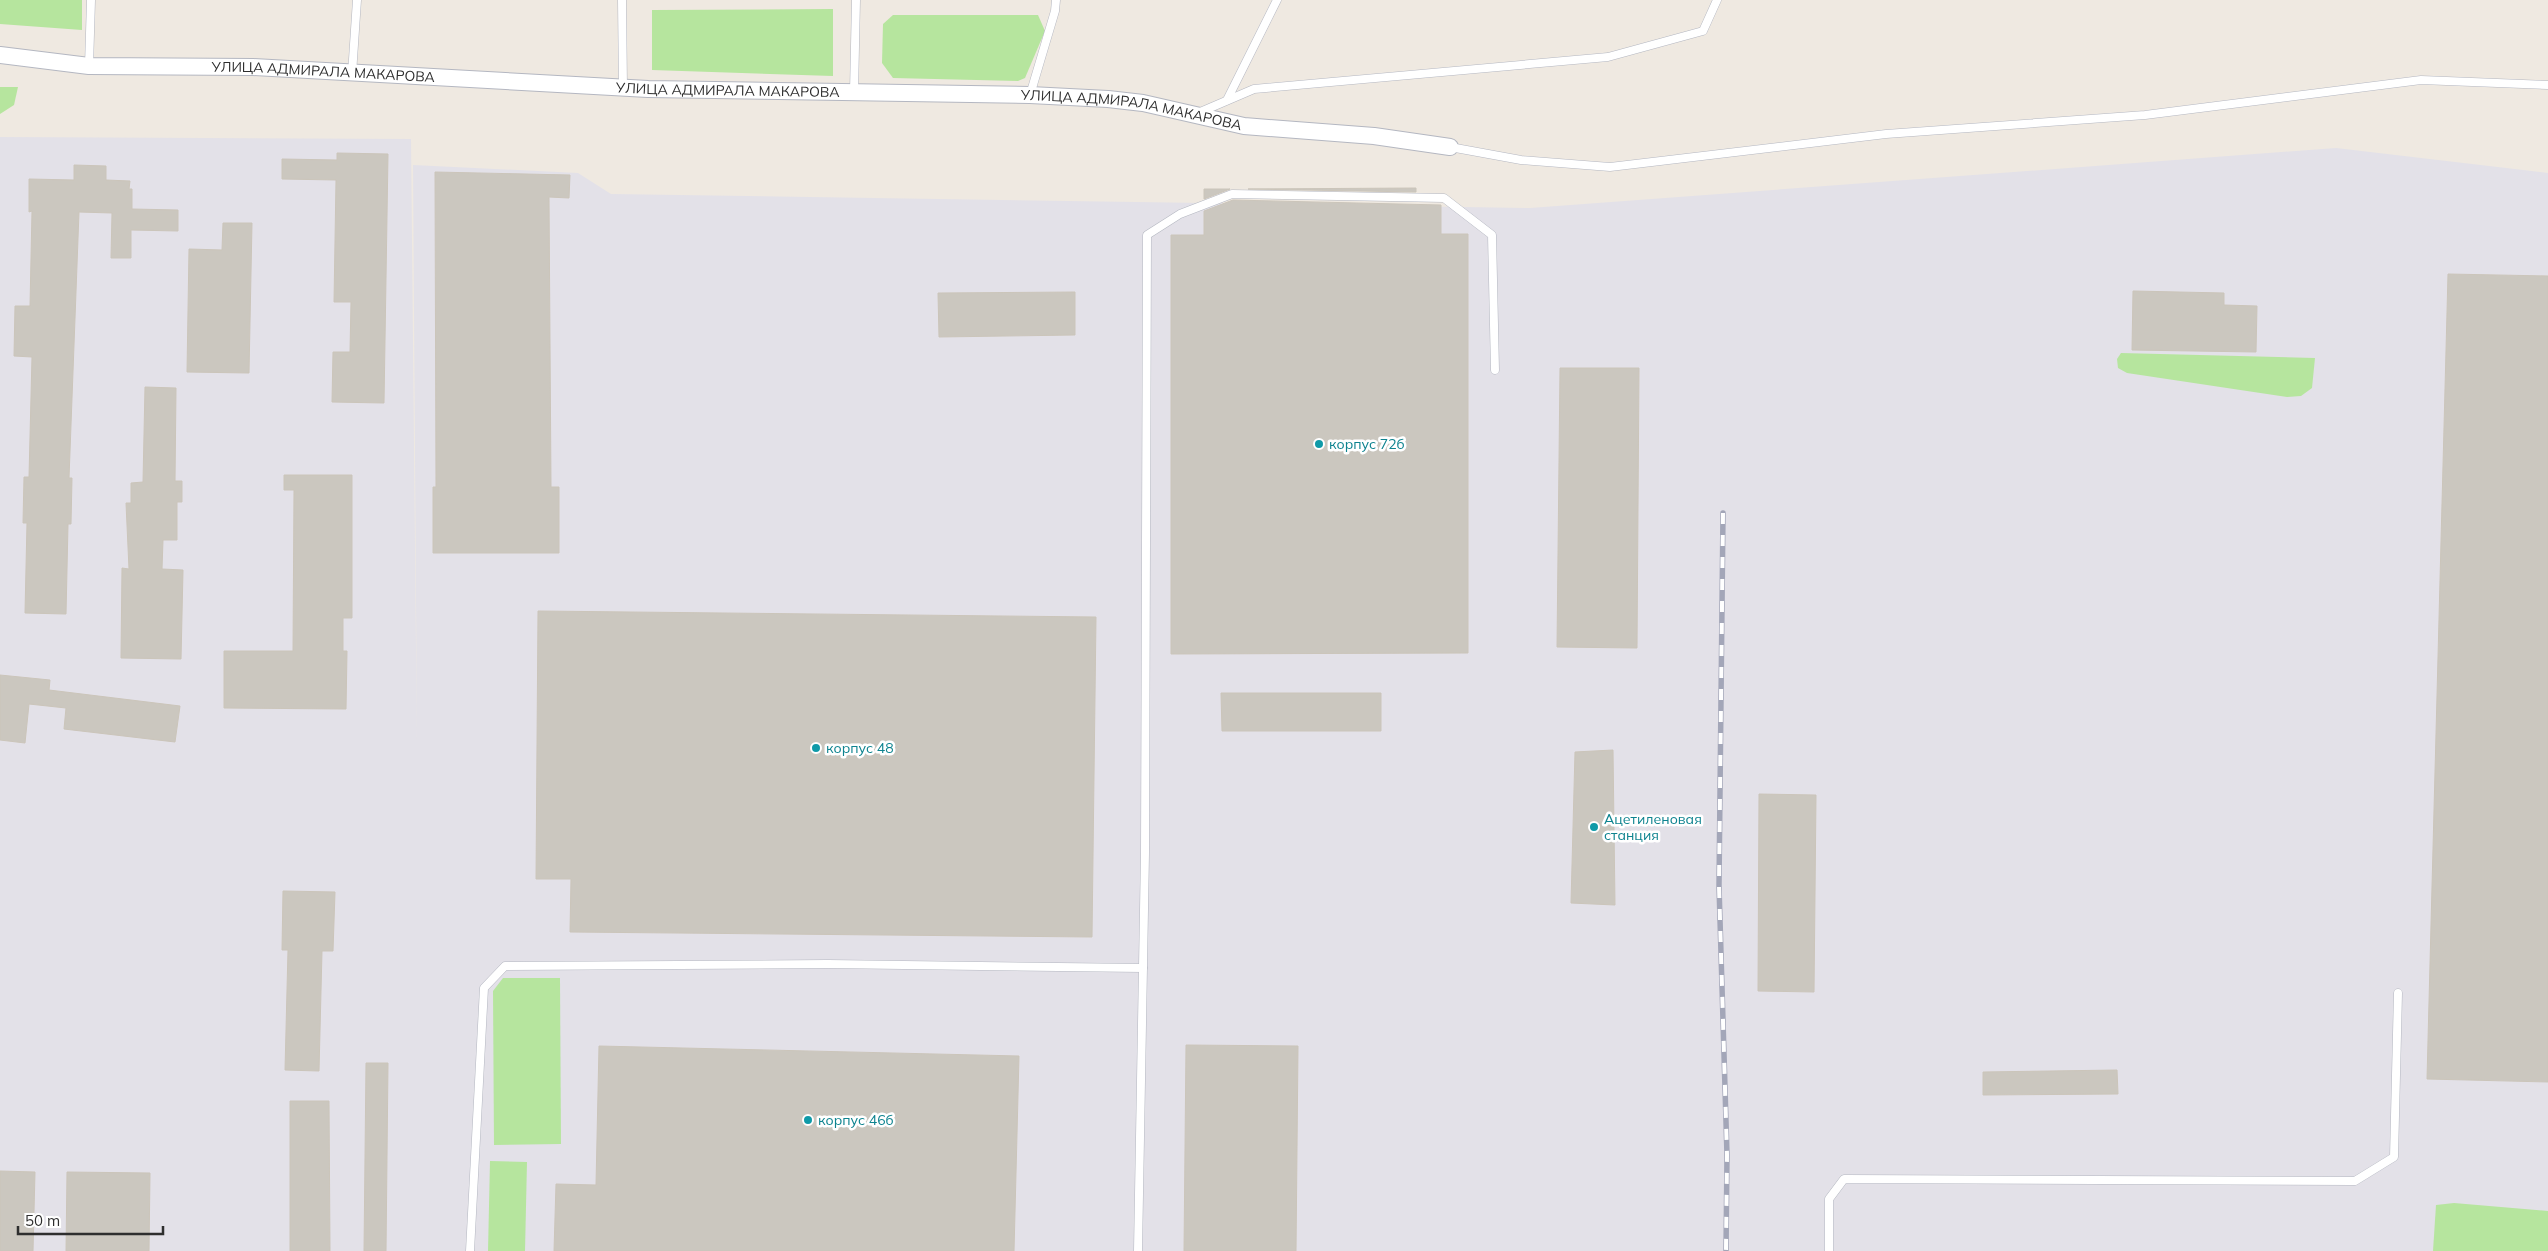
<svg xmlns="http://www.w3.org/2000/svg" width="2548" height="1251" font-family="Mulish,sans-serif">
<rect width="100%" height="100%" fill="#efe9e1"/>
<path fill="#e3e1e8" d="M0,137L411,139L417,747L413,165L578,173L611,194L1530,208L2336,148L2548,173V1251H0Z"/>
<g fill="#b6e59e">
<path d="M0,0H82V30L0,24Z"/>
<path d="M833,9V76L652,70V10Z"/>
<path d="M893,15H1038L1045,31L1025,78L1018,81L893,78L882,63L883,24Z"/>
<path d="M0,87H18L14,105L0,114Z"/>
<path d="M2121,353L2315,358L2312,388L2301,396L2287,397L2127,373L2118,368L2117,359Z"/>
<path d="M503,978H560L561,1144L494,1145L493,991Z"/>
<path d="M490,1161L527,1162L525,1251H488Z"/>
<path d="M2454,1203L2548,1211V1251H2433L2436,1205Z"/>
</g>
<g fill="#cbc7bf" stroke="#cbc5ba">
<path d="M337,153L388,154L384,403L332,402L333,352H350L351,302H334L336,180L282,179V159L337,160Z"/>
<path d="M74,165L106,166V180L130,181L129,189H132V209L178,210V231L131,230V258H111L112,213L79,212L69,478H72L71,524H68L66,614L25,613L27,523H23L24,477H29L32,357L14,356L15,306H30L32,211L29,212V179L74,180Z"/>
<path d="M435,172L570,175L569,198L549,197L551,487H559V553H433V487H436Z"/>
<path d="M1416,188V192L1248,189Z"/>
<path d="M1204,189H1230L1204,199Z"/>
<path d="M1233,200L1441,205V234H1468V653L1171,654V235H1204V211Z"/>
<path d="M223,223H252L249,373L187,372L189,249L222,250Z"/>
<path d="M2448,274L2548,276V1082L2427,1079Z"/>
<path d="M2133,291L2224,293V305L2257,306L2256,352L2132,350Z"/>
<path d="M1075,292V335L939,337L938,293Z"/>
<path d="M1560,368H1639L1637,648L1557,647Z"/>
<path d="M145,387L176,388L175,481H182V502H177V540H163L162,569L183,570L181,659L121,658L122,568L129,569L126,503H131V483L143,482Z"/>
<path d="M284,475H352V618H343V651H347L346,709L224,708V651H293L294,490H284Z"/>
<path d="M538,611L1096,617L1092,937L570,932L571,879H536Z"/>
<path d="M0,675L50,680L49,690L180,706L175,742L64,729L66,708L29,704L25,743L0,740Z"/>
<path d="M1221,693H1381V731H1222Z"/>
<path d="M1613,750L1615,905L1571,903L1575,752Z"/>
<path d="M1759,794L1816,795L1814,992L1758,991Z"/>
<path d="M283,891L335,892L333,951H322L319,1071L285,1070L288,950H282Z"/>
<path d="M1186,1045L1298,1046L1296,1251H1184Z"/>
<path d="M599,1046L1019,1056L1014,1251H554L556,1184L596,1185Z"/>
<path d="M366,1063H388L386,1251H364Z"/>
<path d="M2117,1070L2118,1094L1983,1095V1072Z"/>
<path d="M290,1101H329L330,1251H290Z"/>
<path d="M0,1171L35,1172L33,1251H0Z"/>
<path d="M67,1172L150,1173L149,1251H66Z"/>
</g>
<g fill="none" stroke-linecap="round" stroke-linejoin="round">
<defs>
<g id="lane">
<path d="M622,0L623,88"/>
<path d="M89,66L91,0"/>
<path d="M352,74L357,0"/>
<path d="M854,92L856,0"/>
<path d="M1030,95L1055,11L1056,0"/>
<path d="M1227,100L1277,0"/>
<path d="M1198,113L1254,89L1608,57L1703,31L1717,0"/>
<path d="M1450,147L1521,160L1610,167L1886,134L2145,115L2421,80L2548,85"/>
<path d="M470,1251L484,988L505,966L828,964L1143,968"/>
<path d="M1138,1251L1145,853L1147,235L1180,214L1232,194L1444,198L1492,235L1495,370"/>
<path d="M1829,1251V1199L1844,1179L2355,1181L2394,1157L2398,993"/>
</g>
<g id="street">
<path id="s1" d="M0,55L89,66L253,67L648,89L1030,95L1108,99L1143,103L1244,126L1374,136L1450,147"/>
</g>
</defs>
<use href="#lane" stroke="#b4b7c1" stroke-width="9"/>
<use href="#street" stroke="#b4b7c1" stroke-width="18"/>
<use href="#lane" stroke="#fff" stroke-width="8"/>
<use href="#street" stroke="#fff" stroke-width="16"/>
<defs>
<path id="rail" d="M1723,513L1719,886L1727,1155L1726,1251"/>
</defs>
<use href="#rail" stroke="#a3a6b8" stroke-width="5.5"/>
<use href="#rail" stroke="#fff" stroke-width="4" stroke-dasharray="11" stroke-linecap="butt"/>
</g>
<g fill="#0f9aa8" stroke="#fff" stroke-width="2">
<circle cx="1319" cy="444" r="5"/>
<circle cx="816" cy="748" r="5"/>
<circle cx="1594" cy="827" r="5"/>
<circle cx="808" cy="1120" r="5"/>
</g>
<g text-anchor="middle" stroke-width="5" stroke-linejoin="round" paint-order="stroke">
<g font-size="14" fill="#2e2e2e" stroke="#fff">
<text dy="5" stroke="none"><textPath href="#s1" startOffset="324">УЛИЦА АДМИРАЛА МАКАРОВА</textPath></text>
<text dy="5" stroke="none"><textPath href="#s1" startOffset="729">УЛИЦА АДМИРАЛА МАКАРОВА</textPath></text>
<text dy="5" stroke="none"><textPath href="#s1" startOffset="1134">УЛИЦА АДМИРАЛА МАКАРОВА</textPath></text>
</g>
<g font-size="14" fill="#0d838f" stroke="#fff" text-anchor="start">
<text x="1329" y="449">корпус 72б</text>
<text x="826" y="753">корпус 48</text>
<text x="1604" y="824">Ацетиленовая<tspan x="1604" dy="16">станция</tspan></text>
<text x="818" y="1125">корпус 46б</text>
</g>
</g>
<path d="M18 1226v8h145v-8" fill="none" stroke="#2e2e2e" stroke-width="2.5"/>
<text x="25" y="1226" font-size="15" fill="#2e2e2e" stroke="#ffffff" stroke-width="4" paint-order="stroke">50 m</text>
</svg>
